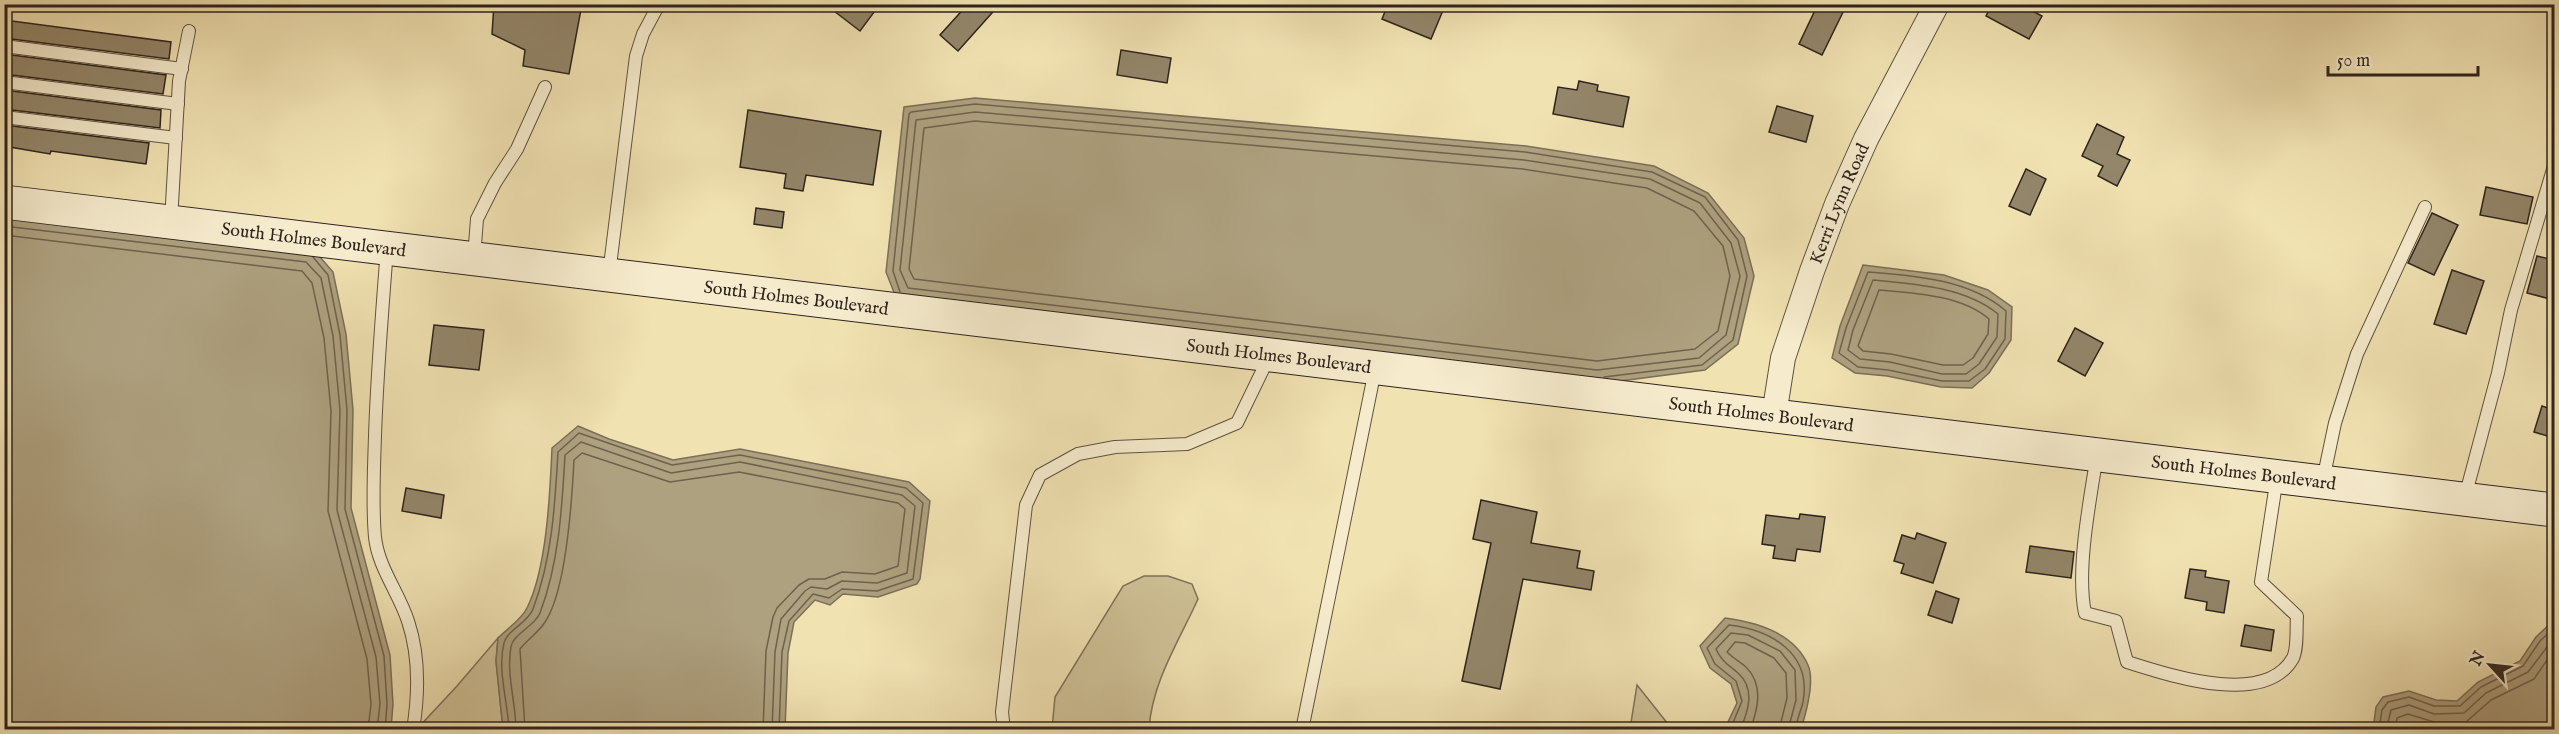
<svg xmlns="http://www.w3.org/2000/svg" width="2559" height="734" font-family="'IM FELL English',serif">
<rect width="100%" height="100%" fill="#f1e2b2"/>
<filter id="stains"><feTurbulence type="fractalNoise" baseFrequency=".00333" numOctaves="4"/><feColorMatrix values="0 0 0 0 .2 0 0 0 0 .09 0 0 0 0 .02 0 0 0 .5 -.17"/></filter>
<radialGradient id="worn" r=".72"><stop offset=".6" stop-color="#630" stop-opacity="0"/><stop offset="1" stop-color="#630" stop-opacity=".3"/></radialGradient>
<g fill="#d0c298" stroke="#7e725a" stroke-width="1.5">
<path d="M1144,576H1168L1192,584L1198,599C1179,641 1152,682 1149,729H1052L1055,697L1123,586Z"/>
<path d="M498,638L496,661L503,729L416,730L457,686Z"/>
<path d="M1637,685L1672,729H1630Z"/>
</g>
<g fill="#aea17f" stroke="#7a6f57" stroke-width="1.5">
<path d="M975,98L1526,146L1654,166L1708,193L1744,238L1754,276L1738,344L1705,370L1597,384L897,300L886,272L904,107Z"/>
<path d="M5,212L314,250L333,272L346,334L353,410L351,508L390,655L393,704L391,729L5,730Z"/>
<path d="M1863,265L1944,275L1988,290L2012,307L2011,340L1989,373L1972,388L1941,387L1887,376L1855,373L1832,358L1840,326Z"/>
<path d="M578,426L609,439L673,460L740,449L909,482L930,501L920,579L917,584L878,597L843,594L830,605L815,600L794,622L788,653L785,729H503L496,661L498,638C507,629 522,619 527,608C547,568 550,493 552,448Z"/>
<path d="M1725,618C1756,622 1794,633 1808,665C1815,681 1806,713 1801,729H1709L1727,724L1737,703L1731,684L1710,668L1700,646Z"/>
<path d="M2554,620V729H2373L2376,707L2383,697L2409,691L2436,700L2457,701L2478,682L2520,661L2536,637Z"/>
</g>
<g fill="none" stroke-linecap="round" stroke-linejoin="round">
<g stroke="#6e624e" stroke-width="1.5">
<path d="M975,112L1524,160L1650,179L1700,203L1731,243L1740,276L1726,335L1699,358L1597,370L908,288L900,270L916,120Z"/>
<path d="M975,121L1523,169L1647,188L1694,211L1723,246L1730,276L1718,331L1695,349L1597,361L914,279L909,269L924,128Z"/>
<path d="M4,226L306,262L321,278L333,336L340,410L337,510L376,657L380,704L377,730"/>
<path d="M4,235L302,271L312,283L324,338L331,411L328,511L367,659L371,704L368,730"/>
<path d="M313,257L328,275L340,335L347,410L345,509L384,656L387,704L385,730"/>
<path d="M1868,272C1915,276 1969,279 2006,311L2005,339L1985,369L1969,381H1942L1888,370L1858,367L1839,353L1846,328Z"/>
<path d="M1873,280C1915,284 1965,287 1998,314L1997,337L1979,364L1966,374H1942L1890,362L1860,359L1848,350L1853,330Z"/>
<path d="M1879,290C1914,293 1961,295 1989,319L1988,334L1973,358L1963,365H1943L1891,354L1863,351L1858,346Z"/>
<path d="M900,292L893,271L909,114L911,112L975,104L1525,152L1652,172L1705,197L1738,240L1747,276L1733,340L1702,365L1604,377"/>
<path d="M509,730C508,702 497,670 504,643C507,630 528,623 533,609C552,559 555,505 558,452L579,433L672,465L740,455L906,488L923,503L913,579L877,591L842,589L829,598L813,594L789,621L782,652L779,730"/>
<path d="M516,730C516,703 506,674 511,647C513,634 535,626 540,613C559,563 562,508 565,455L581,442L671,473L740,462L902,495L915,506L907,573L877,583L842,581L827,589L811,587L805,591L781,619L775,652L772,730"/>
<path d="M525,730L520,649C527,640 539,632 545,622C566,591 572,499 574,460L582,453L670,482L739,472L898,503L905,509L898,566L875,574L842,572L825,579H809L799,585L777,608L773,617L766,651L763,730"/>
<path d="M1730,730L1742,701L1736,681L1715,664L1707,648L1729,625C1771,630 1812,653 1803,702C1801,711 1796,720 1796,730"/>
<path d="M1740,730C1748,712 1756,689 1738,673C1729,665 1721,661 1716,649L1731,633L1748,635L1780,651L1795,670L1796,700L1788,730"/>
<path d="M1750,730C1758,709 1764,685 1746,667C1740,662 1733,658 1727,652L1735,642L1745,643L1774,658L1786,673L1787,698L1779,730"/>
<path d="M2379,730L2382,710L2388,702L2409,697L2434,706H2460L2481,687L2523,666L2540,641L2554,628"/>
<path d="M2386,730L2391,710L2409,705L2434,714L2464,713L2486,693L2528,672L2554,638"/>
<path d="M2395,730L2397,718L2408,714L2434,722H2466L2491,700L2534,679L2554,650"/>
</g>
</g>
<g fill="#93866a" stroke="#2d231c" stroke-width="1.5">
<path d="M494,4H582L569,74L523,66L525,50L492,34Z"/>
<path d="M825,4H880L860,31Z"/>
<path d="M968,4H1000L958,51L940,35Z"/>
<path d="M1388,4H1435L1444,8L1431,39L1382,19Z"/>
<path d="M1818,4H1847L1822,55L1799,44Z"/>
<path d="M1992,4H2020L2042,16L2029,39L1986,16Z"/>
<path d="M4,20L171,42L169,59L4,38Z"/>
<path d="M1121,50L1171,58L1167,83L1117,75Z"/>
<path d="M4,54L166,75L163,94L4,74Z"/>
<path d="M1579,81L1598,85L1597,91L1629,97L1623,127L1553,114L1558,87L1577,90Z"/>
<path d="M4,90L161,110L160,128L4,109Z"/>
<path d="M1777,106L1813,116L1806,142L1769,132Z"/>
<path d="M748,110L881,131L873,185L806,175L803,191L784,188L786,174L740,167Z"/>
<path d="M2097,124L2124,137L2117,154L2130,160L2117,186L2098,176L2103,166L2082,156Z"/>
<path d="M4,125L149,143L146,164L51,151L50,154L4,146Z"/>
<path d="M2026,169L2046,179L2030,215L2009,206Z"/>
<path d="M2486,187L2533,197L2527,224L2480,215Z"/>
<path d="M756,208L784,212L782,228L754,224Z"/>
<path d="M2432,213L2458,225L2434,275L2408,263Z"/>
<path d="M2537,256L2554,260V300L2527,293Z"/>
<path d="M2452,270L2484,281L2466,334L2434,324Z"/>
<path d="M434,325L484,330L479,370L429,365Z"/>
<path d="M2075,328L2103,343L2085,376L2058,361Z"/>
<path d="M2542,406L2554,410V438L2534,432Z"/>
<path d="M406,488L444,495L441,518L402,511Z"/>
<path d="M1481,500L1537,512L1531,543L1580,551L1577,568L1594,571L1591,590L1523,579L1500,689L1462,681L1491,543L1473,539Z"/>
<path d="M1800,514L1825,517L1820,552L1797,549L1795,561L1773,558L1775,546L1762,544L1766,515L1799,519Z"/>
<path d="M1917,533L1946,543L1933,583L1901,573L1904,564L1894,561L1902,535L1915,539Z"/>
<path d="M2030,546L2074,552L2071,578L2026,572Z"/>
<path d="M2190,569L2206,571L2205,577L2229,581L2224,613L2206,610L2207,602L2185,598Z"/>
<path d="M1936,591L1959,599L1952,623L1928,615Z"/>
<path d="M2245,625L2274,630L2271,651L2241,646Z"/>
</g>
<g fill="none" stroke-linecap="round" stroke-linejoin="round">
<defs>
<g id="lane">
<path d="M4,46L182,69"/>
<path d="M4,82L178,104"/>
<path d="M4,117L176,138"/>
<path d="M171,221L179,81L189,31"/>
<path d="M387,249C382,312 377,374 375,436C374,469 372,504 375,537C378,567 399,593 408,621C420,657 419,693 413,730"/>
<path d="M474,258L477,219L495,183L517,149L545,87"/>
<path d="M609,274L636,56L643,34L659,4"/>
<path d="M2097,455C2090,500 2076,570 2085,613L2116,621L2127,662C2169,675 2265,708 2293,658C2298,648 2296,628 2297,616L2261,582L2277,477"/>
<path d="M2323,480L2335,423L2357,354L2425,207"/>
<path d="M2465,497L2498,373L2511,310L2554,166"/>
<path d="M1004,730L1002,712L1026,505L1040,475L1078,454L1115,447L1187,444L1237,423L1269,357"/>
<path d="M1302,730L1375,370"/>
</g>
<g id="street">
<path id="s1" d="M1774,415L1783,358L1812,271L1837,204L1866,139L1937,4"/>
</g>
<g id="secondary">
<path id="s2" d="M4,202L2554,510"/>
</g>
</defs>
<use href="#lane" stroke="#5e5342" stroke-width="14"/>
<use href="#street" stroke="#5e5342" stroke-width="26"/>
<use href="#secondary" stroke="#2d231c" stroke-width="35"/>
<use href="#lane" stroke="#f6eccd" stroke-width="12"/>
<use href="#street" stroke="#f6eccd" stroke-width="24"/>
<use href="#secondary" stroke="#f6eccd" stroke-width="33"/>
</g>
<g text-anchor="middle" stroke-width="4.5" stroke-linejoin="round" paint-order="stroke">
<g font-size="18" fill="#2d231c" stroke="#f6eccd">
<text dy="6" stroke="none"><textPath href="#s1" startOffset="222">Kerri Lynn Road</textPath></text>
<text dy="6" stroke="none"><textPath href="#s2" startOffset="312">South Holmes Boulevard</textPath></text>
<text dy="6" stroke="none"><textPath href="#s2" startOffset="798">South Holmes Boulevard</textPath></text>
<text dy="6" stroke="none"><textPath href="#s2" startOffset="1284">South Holmes Boulevard</textPath></text>
<text dy="6" stroke="none"><textPath href="#s2" startOffset="1770">South Holmes Boulevard</textPath></text>
<text dy="6" stroke="none"><textPath href="#s2" startOffset="2256">South Holmes Boulevard</textPath></text>
</g>
</g>
<rect width="2559" height="734" fill="none" stroke="#f1e2b2" stroke-width="24"/>
<rect x="6" y="6" width="2547" height="722" fill="none" stroke="#2d231c" stroke-width="3"/>
<rect x="12" y="12" width="2535" height="710" fill="none" stroke="#2d231c" stroke-width="1.5"/>
<g transform="translate(2490 665) rotate(297)" stroke="#f6eccd" stroke-width="4.5" paint-order="stroke">
<path d="M0-4.5L10 22L0 15L-10 22Z" fill="#2d231c"/>
<text y="-9" font-size="16" font-weight="bold" text-anchor="middle" fill="#2d231c">N</text>
</g>
<path d="M2328 66v9h150v-9" fill="none" stroke="#2d231c" stroke-width="3"/>
<text x="2337" y="66" font-size="18" fill="#2d231c" stroke="#f6eccd" stroke-width="4.5" paint-order="stroke">50 m</text>
<rect width="100%" height="100%" filter="url(#stains)"/>
<rect width="100%" height="100%" fill="url(#worn)"/>
</svg>
